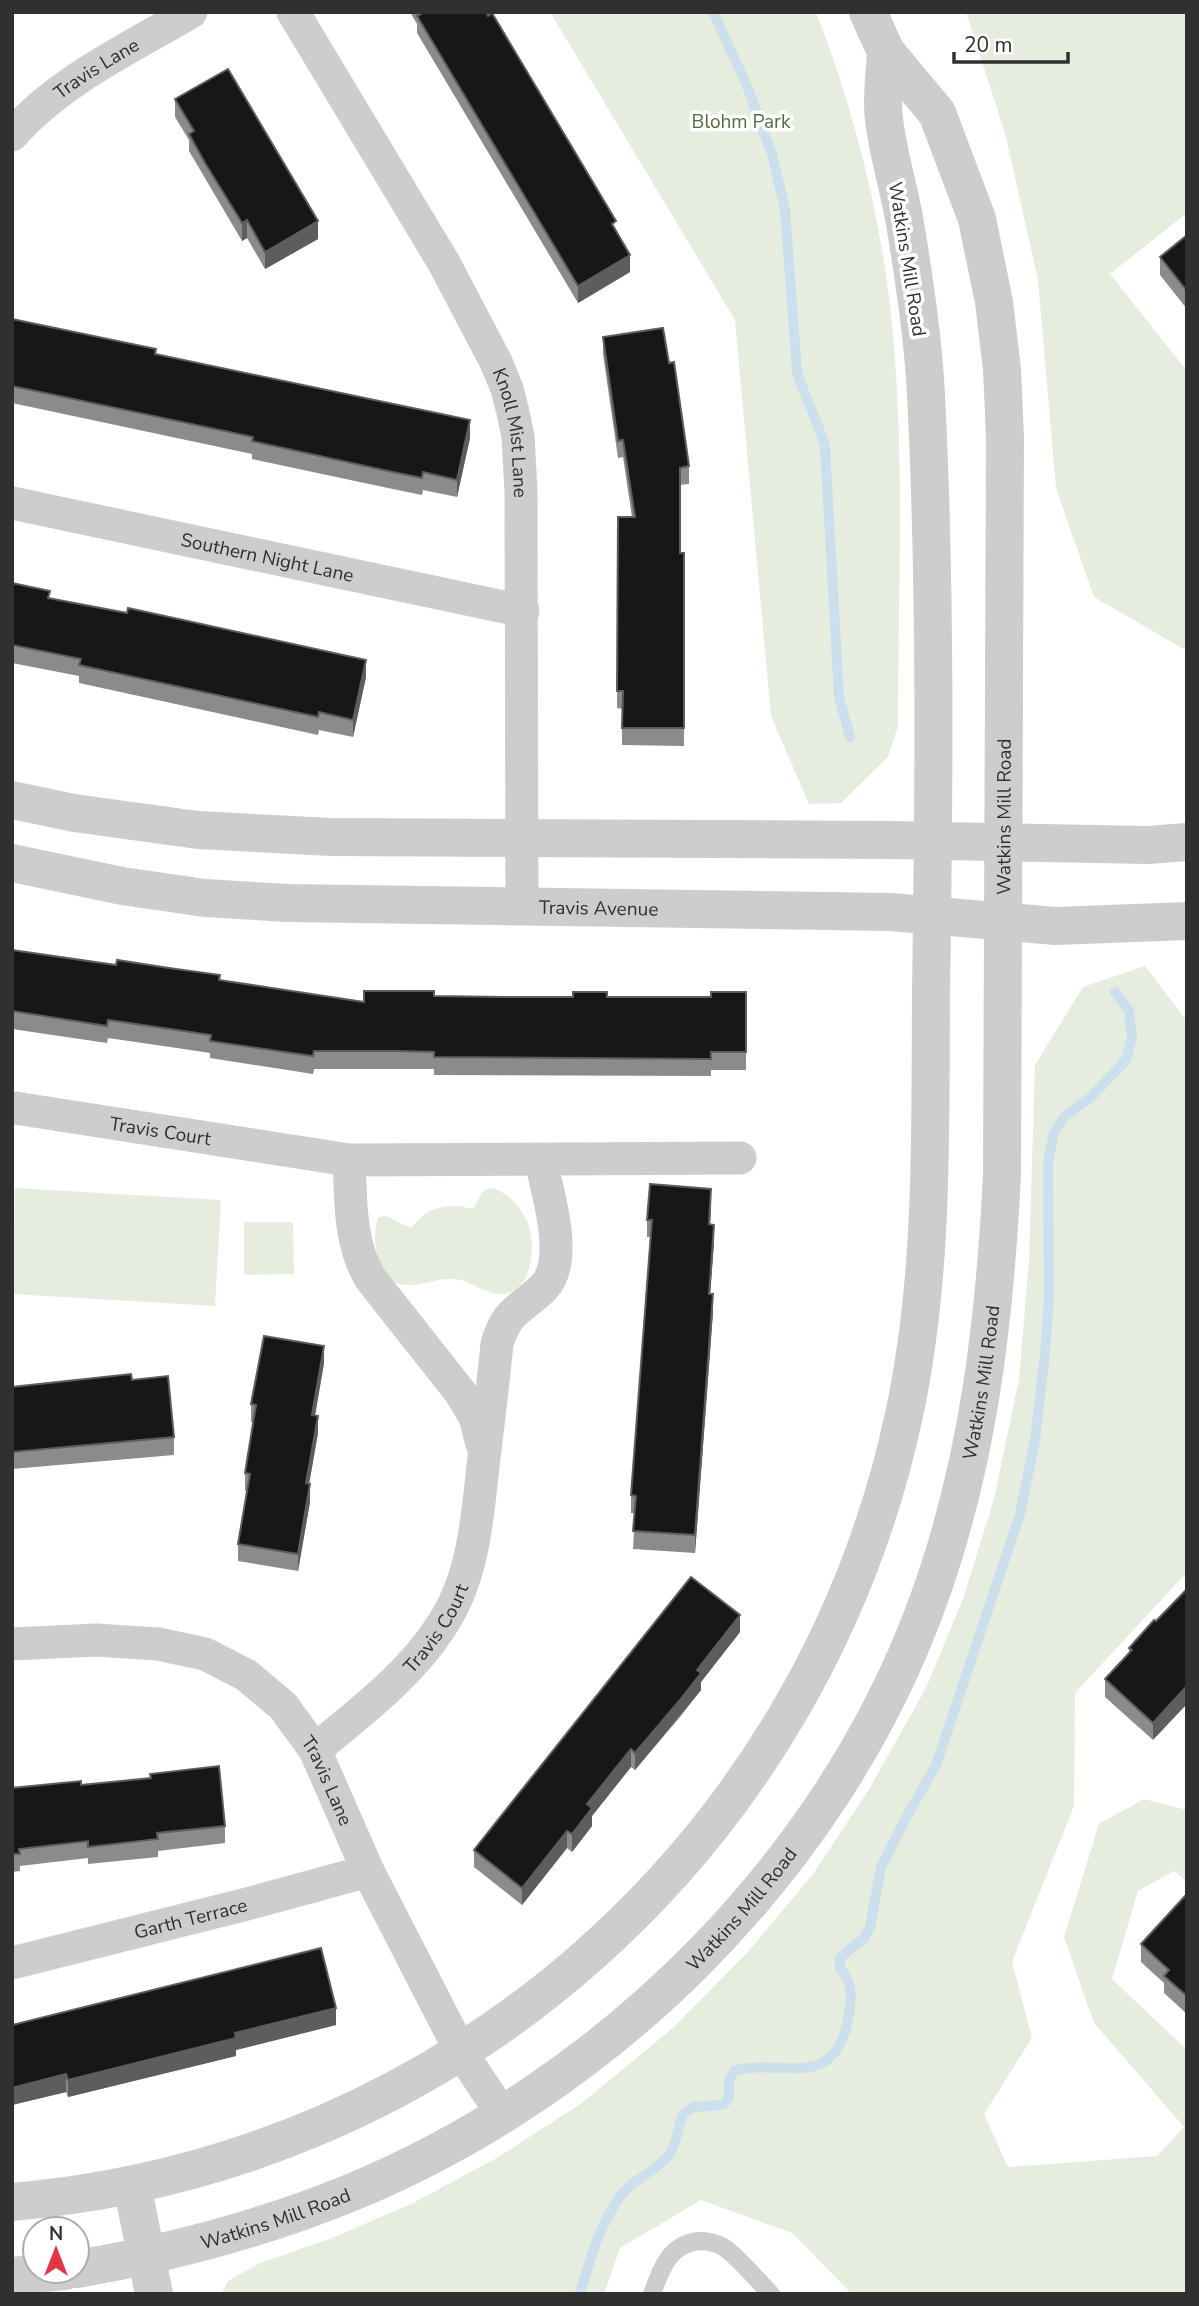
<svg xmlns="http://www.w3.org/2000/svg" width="1199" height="2306" font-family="'Nunito Sans',sans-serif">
<rect width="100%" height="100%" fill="#fff"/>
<g fill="#e6edde">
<path d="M550,12H816C859,122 887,241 895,359C904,480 898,604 898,726L888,757L841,803L809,804L771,716L735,320Z"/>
<path d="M966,12H1187V213L1110,274L1187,371V651L1094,597L1056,488L1038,280L1005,133Z"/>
<path d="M1145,966L1187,1021V1572L1075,1693L1074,1806L1012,1962L1032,2038L984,2114L1008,2167L1157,2156L1184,2127L1094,2023L1064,1937L1099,1824L1144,1799L1187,1810V1882L1174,1871L1138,1891L1112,1979L1187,2050V2294H852L792,2233L701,2200L620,2248L604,2294H221L228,2281L260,2263L332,2238L411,2204L495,2159L582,2103L674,2027L746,1954L813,1874L868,1791L926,1688L963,1599L994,1499L1019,1379L1029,1261L1035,1065L1083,987Z"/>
<path d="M15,1188L221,1200L215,1306L12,1294Z"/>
<path d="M490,1188C507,1191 521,1207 528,1223C537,1246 532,1298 497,1294C482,1292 469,1279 452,1279C435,1278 420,1287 404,1285C378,1283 370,1238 378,1218L386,1216L411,1228C427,1207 447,1202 473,1209L482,1192Z"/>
<path d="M244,1222H293L294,1274L244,1275Z"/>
</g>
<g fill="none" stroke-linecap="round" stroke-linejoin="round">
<g stroke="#cbe0ec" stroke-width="10">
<path d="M713,12L747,86L772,154L785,209L797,372C805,399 818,420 825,447L839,697L850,737"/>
<path d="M580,2294C589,2261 600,2225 619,2198C632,2179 655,2172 669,2155C677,2143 678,2127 683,2114L693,2107L723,2105L729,2098V2080L734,2071C781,2057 834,2094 848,2019C852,1997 854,1986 840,1968V1958L852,1947L864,1939L870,1927L881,1867L903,1823L936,1765L1020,1514L1035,1440L1045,1354L1049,1297L1048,1163L1054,1133L1065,1116L1090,1098L1126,1060L1132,1037L1129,1011L1115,992"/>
</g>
<path stroke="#cdcdcd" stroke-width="18" d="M652,2294C661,2269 669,2244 699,2241C708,2241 717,2243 725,2248C742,2261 756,2279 771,2294"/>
<g stroke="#cdcdcd" stroke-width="33">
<path id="s1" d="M293,12L444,263L496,362L507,389L513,412L518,437L521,491L522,907"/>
<path id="s2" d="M12,135C59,81 130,48 191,12"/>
<path id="s3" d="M12,503L523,611"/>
<path id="s4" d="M15,1108L349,1160L740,1158"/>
<path d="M349,1160C351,1201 349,1242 370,1278L460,1392L475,1417L482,1444"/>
<path id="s5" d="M12,1644L96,1640L158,1644L205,1654L246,1675L283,1706L315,1750L368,1871L461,2052L502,2114"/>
<path id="s6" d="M315,1750C359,1713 408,1677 440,1628C473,1580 477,1522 483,1466C488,1425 493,1385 497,1344C507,1309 521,1310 544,1287C570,1260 547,1193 541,1160"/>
<path id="s7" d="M12,1963L247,1904L368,1871"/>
</g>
<g stroke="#cdcdcd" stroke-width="38">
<path d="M12,800L74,813L198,830L331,837L891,840L1148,845L1187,842"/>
<path id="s8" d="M12,863L122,886L205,898L288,903L890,912L1056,926L1187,921"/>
<path d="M132,2185L154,2294"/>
<path d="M12,2202C451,2165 812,1845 904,1415C934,1276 930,1133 931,992C934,793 936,593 926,394C923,337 914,279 905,223C899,188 888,154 884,119C881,97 885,74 886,52"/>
<path id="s9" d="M77,2269C170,2253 262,2229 350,2193C607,2087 829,1869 926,1607C978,1467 995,1321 1002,1173L1005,438L1002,369L994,302L977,219L937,113L886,52L868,12"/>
<path d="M12,2276L65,2271"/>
</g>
</g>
<g fill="#8b8b8b">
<path d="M410,12H486L616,231L630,272L578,303L417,33V24Z"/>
<path d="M175,99L318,239L265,269L247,238L242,241L189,151V140L175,117Z"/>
<path d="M1187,235V309L1160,275V257Z"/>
<path d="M12,319L156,354L470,438L457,497L423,490L422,495L388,488L252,459V454L12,403Z"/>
<path d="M603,337L669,363L689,466V484L680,485V553H684V746L622,745V709L617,708L618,517H632L623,457L618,458L603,354Z"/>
<path d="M12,583L50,598L366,677L353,737L319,730L318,735L79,683V676L12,663Z"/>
<path d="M12,950L364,1002L434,996L711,997L746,992V1070H711V1076L434,1075V1069H314L313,1074L210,1058V1053L177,1048L108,1038L107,1043L12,1029Z"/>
<path d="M711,1206L710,1224L714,1242L710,1294L713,1312L695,1553L633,1549L635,1513H631V1495L650,1237H647V1220Z"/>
<path d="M324,1363L315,1415L318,1433L309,1484L310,1502L298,1571L238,1561V1544L247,1491H245V1473L253,1422H251V1404Z"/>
<path d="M132,1380L174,1437V1455L12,1469V1387Z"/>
<path d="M1154,1620L1153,1740L1105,1697V1679L1129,1653V1648Z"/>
<path d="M740,1632L701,1682V1690L680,1717L635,1770L631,1767L592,1816V1826L572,1852L567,1848L522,1905L474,1867V1850Z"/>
<path d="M81,1785L225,1826V1843L158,1851V1857L88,1864V1858L20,1866V1871L12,1872V1788Z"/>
<path d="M1187,1897V2014L1164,1993V1983L1141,1962V1944Z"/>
<path d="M12,2025H336L236,2050V2056L68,2097L66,2092L12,2105Z"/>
</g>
<g fill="#5d5d5d">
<path d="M247,220V238L242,241V223Z"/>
<path d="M318,221V239L265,269V252Z"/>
<path d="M630,255V272L578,303V286Z"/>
<path d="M470,420V438L457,497V480Z"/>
<path d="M366,660V677L353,737V720Z"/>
<path d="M711,1189V1206L709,1242V1224Z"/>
<path d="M714,1225V1242L709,1311V1294Z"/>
<path d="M713,1294V1312L695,1553V1535Z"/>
<path d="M324,1346V1363L312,1433V1415Z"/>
<path d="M318,1416V1433L306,1501V1483Z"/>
<path d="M310,1484V1502L298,1571V1554Z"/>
<path d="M740,1615V1632L701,1682V1690L635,1770V1753L697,1670Z"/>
<path d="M1187,1686V1704L1153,1740V1723Z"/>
<path d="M631,1749V1767L592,1816V1826L572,1852V1834L587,1804Z"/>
<path d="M567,1831V1848L522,1905V1888Z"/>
<path d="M336,2008V2025L236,2050V2056L68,2097V2080L235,2033Z"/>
<path d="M66,2074V2092L12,2105V2088Z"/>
</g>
<g fill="#171717" stroke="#5d5d5d" stroke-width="2">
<path d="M420,12H486L488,16L492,13L616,221L612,224L630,255L578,286L417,16L421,14Z"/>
<path d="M228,69L318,221L265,252L247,220L242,223L205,163L189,134L194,131L175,99Z"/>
<path d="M1187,235V291L1160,257Z"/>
<path d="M12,319L156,349L155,354L470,420L457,480L423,472L422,478L388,471L252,441L253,437L12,386Z"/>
<path d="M663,328L669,363L674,362L689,466L680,468V553H684V728H622L623,691H617L618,517H635L623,440L618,441L603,337Z"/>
<path d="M12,583L50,591L48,598L127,613L128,608L366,660L353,720L319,712L318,717L79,665L81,659L12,645Z"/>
<path d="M12,950L116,965L117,960L169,968L220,975L219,980L364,1002V991H434V996L504,997H573V992H607V997H711V992H746V1052H711V1059L434,1057V1052L399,1051H314L313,1056L210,1041L211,1035L177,1030L108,1020L107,1026L12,1011Z"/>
<path d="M650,1184L711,1189L709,1224L714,1225L709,1294H713L695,1535L633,1531L636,1496L631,1495L652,1220H647Z"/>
<path d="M264,1336L324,1346L312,1415L318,1416L306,1483L310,1484L298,1554L238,1544L250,1474L245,1473L256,1405L251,1404Z"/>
<path d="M131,1374L132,1380L168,1376L174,1437L12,1452V1387Z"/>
<path d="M691,1577L740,1615L697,1670L701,1673L680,1700L635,1753L631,1749L587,1804L592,1808L572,1834L567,1831L522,1888L474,1850Z"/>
<path d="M1187,1589V1686L1153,1723L1105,1679L1132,1650L1129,1648L1154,1620L1156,1621Z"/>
<path d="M219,1766L225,1826L157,1833L158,1839L88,1847V1841L19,1849L20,1854H12V1788L81,1781V1785L151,1778L150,1774Z"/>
<path d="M1185,1896L1187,1897V1996L1164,1976L1169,1970L1141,1944Z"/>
<path d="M321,1948L336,2008L235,2033L236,2038L68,2080L66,2074L12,2088V2025Z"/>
</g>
<g text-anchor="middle" stroke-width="7" stroke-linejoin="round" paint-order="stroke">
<g font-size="19" fill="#303030" stroke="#fff">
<text dy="7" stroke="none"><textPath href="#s2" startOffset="108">Travis Lane</textPath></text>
<text transform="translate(908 259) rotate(81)" y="7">Watkins Mill Road</text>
<text dy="7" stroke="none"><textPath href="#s1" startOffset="478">Knoll Mist Lane</textPath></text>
<text dy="7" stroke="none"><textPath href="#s3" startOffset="261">Southern Night Lane</textPath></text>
<text dy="7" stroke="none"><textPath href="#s9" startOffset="1927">Watkins Mill Road</textPath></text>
<text dy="7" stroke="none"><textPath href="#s8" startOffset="590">Travis Avenue</textPath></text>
<text dy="7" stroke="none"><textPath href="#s4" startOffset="147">Travis Court</textPath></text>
<text dy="7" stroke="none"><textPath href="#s9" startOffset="1360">Watkins Mill Road</textPath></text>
<text dy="7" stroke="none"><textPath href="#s6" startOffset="173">Travis Court</textPath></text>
<text dy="7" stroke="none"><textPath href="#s5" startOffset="376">Travis Lane</textPath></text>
<text dy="7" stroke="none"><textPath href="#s9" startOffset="772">Watkins Mill Road</textPath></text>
<text dy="7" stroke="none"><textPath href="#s7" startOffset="184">Garth Terrace</textPath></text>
<text dy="7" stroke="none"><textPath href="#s9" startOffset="205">Watkins Mill Road</textPath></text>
</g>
<g font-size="19" fill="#546b3d" stroke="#fff">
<text x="741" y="128">Blohm Park</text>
</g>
</g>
<rect width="1199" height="2306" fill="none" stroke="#303030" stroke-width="28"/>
<g transform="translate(56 2250)"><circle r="33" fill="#ffffff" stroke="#acacac" stroke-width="2"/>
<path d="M0-5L12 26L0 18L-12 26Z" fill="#e33645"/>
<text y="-10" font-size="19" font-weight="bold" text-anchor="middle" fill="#303030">N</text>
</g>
<path d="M954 52v10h114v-10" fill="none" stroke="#303030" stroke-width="3.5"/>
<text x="964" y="52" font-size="21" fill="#303030" stroke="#ffffff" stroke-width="5" paint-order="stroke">20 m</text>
</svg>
